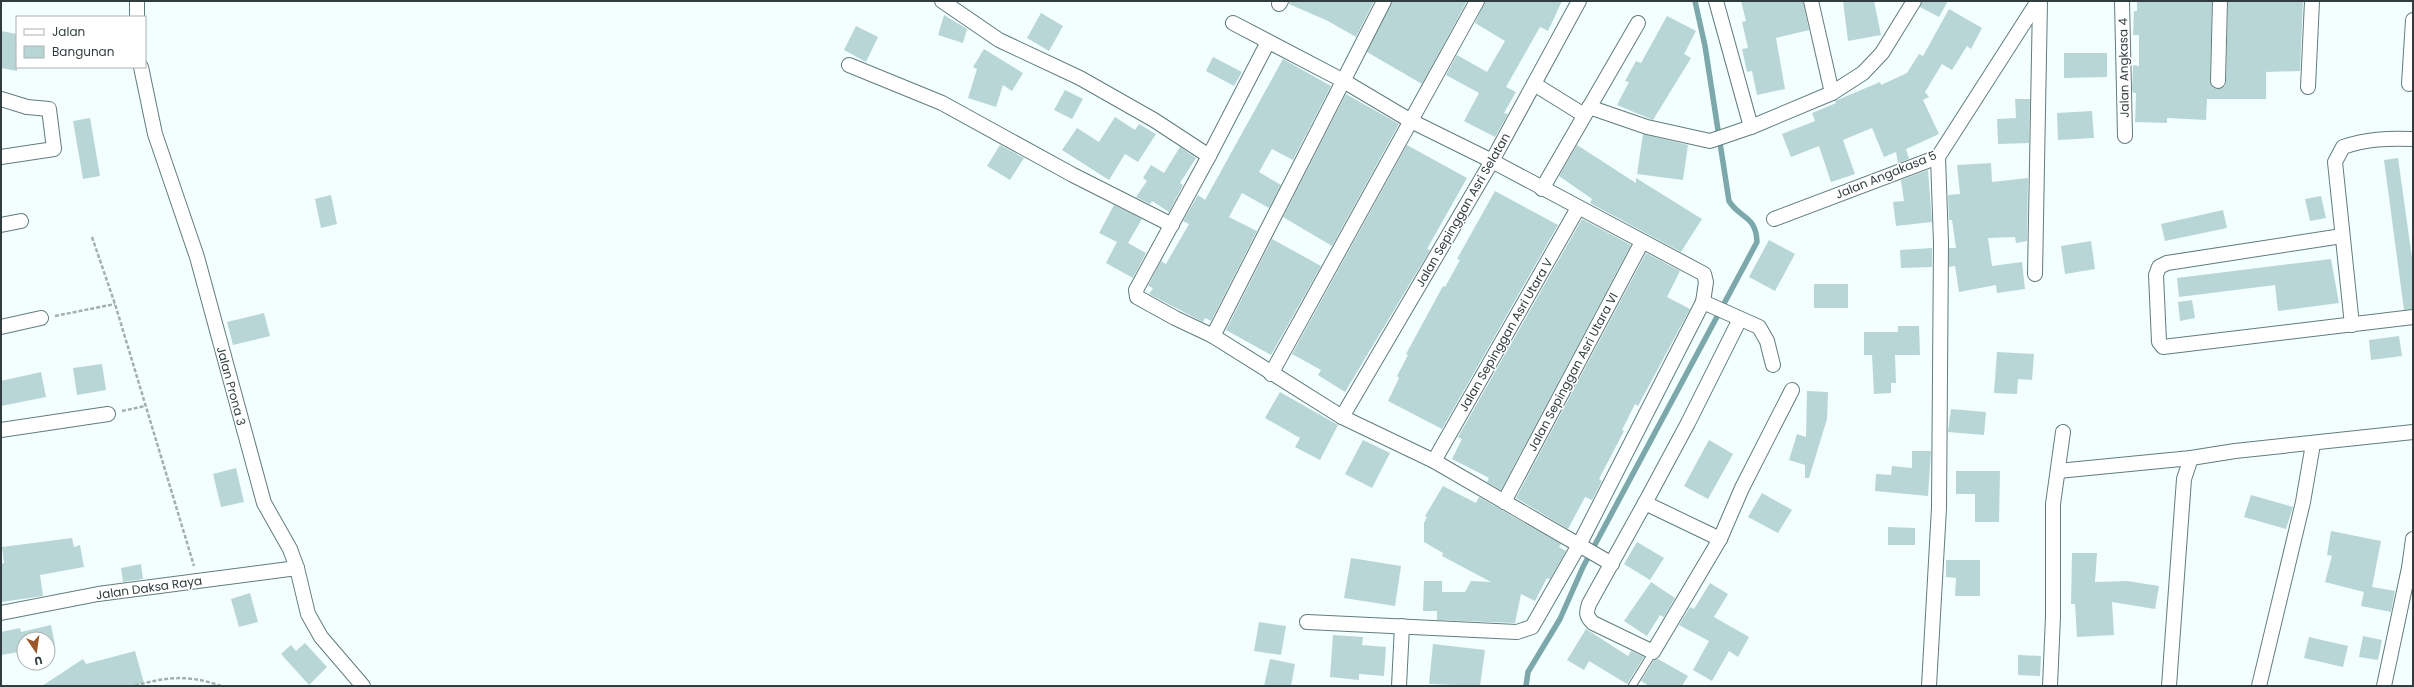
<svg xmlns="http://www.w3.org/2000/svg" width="2414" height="687" font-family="Poppins,sans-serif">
<rect width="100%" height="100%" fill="#f3feff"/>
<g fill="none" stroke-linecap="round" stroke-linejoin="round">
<path stroke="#7ca8ab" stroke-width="5.5" d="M1526,686L1528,672L1560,619L1583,567L1757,242C1756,215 1740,219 1729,201L1705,46L1695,1"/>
</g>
<g fill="#b9d6d7">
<path d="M1289,1H1374L1356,37L1328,21L1289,4Z"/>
<path d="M1392,1H1467L1422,84L1367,52Z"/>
<path d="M1485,1H1562L1548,31L1540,27L1506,87L1516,92L1504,113L1508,114L1495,137L1464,121L1479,93L1446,75L1457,55L1487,72L1505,41L1475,23Z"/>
<path d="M1741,1H1803L1809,30L1776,38L1785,89L1757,95L1752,71L1747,72L1742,49L1748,48L1742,22L1746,21Z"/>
<path d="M1843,1H1874L1881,35L1848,41Z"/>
<path d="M1922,1H1948L1939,17L1920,7Z"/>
<path d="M2137,1H2212L2210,81L2213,88L2218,89L2225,86L2226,81L2228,1H2303L2300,71L2266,72V99H2207L2206,120L2167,118V123L2135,122L2136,93H2133L2132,89L2133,65L2139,66V35H2133L2134,11H2137Z"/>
<path d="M1949,9L1982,28L1971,49L1967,46L1952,70L1942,64L1925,92L1929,97L1923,100L1939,134L1906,149L1909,159L1898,163L1896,152L1884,157L1872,128L1843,140L1855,174L1831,182L1819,146L1791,157L1782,134L1815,121L1812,113L1836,103L1835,101L1880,82L1881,85L1907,73L1919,54L1923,56Z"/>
<path d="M1041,13L1063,26L1049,51L1027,38Z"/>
<path d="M944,15L967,29L963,43L938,35Z"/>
<path d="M1667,16L1696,31L1684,54L1691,58L1653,120L1617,105L1629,82L1625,81L1636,61L1641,63Z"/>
<path d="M856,26L878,37L866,62L844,50Z"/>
<path d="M1,31L17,34V71L1,68Z"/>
<path d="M984,49L1023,73L1012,91L1003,85L996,107L968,98L977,69L973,67Z"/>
<path d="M2064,53H2107V77L2064,78Z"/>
<path d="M1213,57L1242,72L1234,86L1206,71Z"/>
<path d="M1283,59L1331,86L1293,160L1272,149L1259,172L1281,185L1269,208L1242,193L1229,217L1257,231L1211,321L1205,318L1203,322L1149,294L1153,288L1148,286L1161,261L1166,264L1189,224L1183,221L1198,195L1205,200Z"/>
<path d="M1065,90L1083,99L1072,119L1054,110Z"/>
<path d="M1346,94L1399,124L1332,246L1283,217Z"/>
<path d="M2015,99H2030L2029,143L1998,144L1997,119L2016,118Z"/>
<path d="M2092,111L2094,138L2058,140L2057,113Z"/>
<path d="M1115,117L1135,130L1139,124L1156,134L1138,162L1125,154L1109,180L1062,150L1077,128L1099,142Z"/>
<path d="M90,118L100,176L83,179L73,121Z"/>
<path d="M1643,134L1688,145L1683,180L1637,174Z"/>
<path d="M1000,145L1024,158L1010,180L987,166Z"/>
<path d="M1407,145L1467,178L1427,249L1430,250L1345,392L1318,375L1321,370L1292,354Z"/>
<path d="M1577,145L1636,183V178L1702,219L1681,252L1590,203L1592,199L1559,176Z"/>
<path d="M1180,147L1196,158L1180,183L1183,185L1169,212L1152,201L1150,204L1136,197L1147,181L1143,178L1151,165L1164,173Z"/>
<path d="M2398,158L2413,265V309L2404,310L2384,160Z"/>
<path d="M1991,163L1992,182L2028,178L2027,241L2016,243L2015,237L1988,238L1992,266L2022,262L2025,289L1997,293L1996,285L1959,292L1955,266L1949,267V248H1956L1952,220H1949L1948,195L1960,194L1957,165Z"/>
<path d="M1928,170L1932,222L1896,226L1893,202L1904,201L1901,180Z"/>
<path d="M1495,191L1558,225L1442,429L1388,401L1399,378L1397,376L1408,355L1406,354L1443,286L1445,287L1460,260L1457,259Z"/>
<path d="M331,195L337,224L321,228L315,199Z"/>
<path d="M2321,196L2326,218L2310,221L2305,199Z"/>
<path d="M1114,205L1142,219L1128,243L1146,253L1133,278L1106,263L1117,242L1099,233Z"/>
<path d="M2223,210L2227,228L2165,241L2161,224Z"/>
<path d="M1582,219L1631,245L1501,490L1487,482L1489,478L1452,459L1462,439L1458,437Z"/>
<path d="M1272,239L1321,266L1271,355L1226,330Z"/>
<path d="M1769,240L1795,254L1775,291L1749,277Z"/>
<path d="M2091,241L2095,269L2065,274L2061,246Z"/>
<path d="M1932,248V267L1901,268L1900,250Z"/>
<path d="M1646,253L1680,271L1667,297L1690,309L1638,406L1635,404L1622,430L1624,431L1599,479L1602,481L1592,500L1585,497L1568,529L1516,498Z"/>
<path d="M2331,259L2339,303L2278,311L2275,285L2179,297L2177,278Z"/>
<rect x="1814" y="284" width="34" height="24"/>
<path d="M2192,300L2195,318L2180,321L2178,302Z"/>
<path d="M264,313L270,336L233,345L227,322Z"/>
<path d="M1898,326H1919L1920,355H1895L1896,383H1891V393L1874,394L1872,355H1864V332H1898Z"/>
<path d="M2399,336L2402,356L2371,360L2369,340Z"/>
<path d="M1997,352L2034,354L2032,380L2018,379L2017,394L1994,393Z"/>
<path d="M102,364L106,390L77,395L73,368Z"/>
<path d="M41,372L46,397L1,406V381Z"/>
<path d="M1807,391L1828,392L1827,419L1809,478H1805V465L1789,460L1797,434L1806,437Z"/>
<path d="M1280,392L1338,425L1320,460L1295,447L1300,438L1265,418Z"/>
<path d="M1951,409L1986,412L1984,435L1948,432Z"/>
<path d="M1363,440L1390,453L1372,488L1345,474Z"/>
<path d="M1709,440L1733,454L1708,499L1684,486Z"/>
<path d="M1912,451H1931L1928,496L1875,491L1876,474L1891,475L1892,466L1912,468Z"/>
<path d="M236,468L244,502L221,507L213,474Z"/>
<path d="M1956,471H2000L1999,522H1975V494H1956Z"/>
<path d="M1443,486L1476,503L1479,497L1561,544L1559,547L1566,551L1550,579L1547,578L1535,601L1521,594L1515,623L1437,620V611H1423L1424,581H1442V592H1465L1471,581L1491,582L1442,556L1443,553L1424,542V523L1427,517L1425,516Z"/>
<path d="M1762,493L1792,510L1778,533L1748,517Z"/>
<path d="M2251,495L2293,507L2286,529L2244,517Z"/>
<path d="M1888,527L1915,528V545H1888Z"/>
<path d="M2331,531L2381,541L2372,587L2395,591L2391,612L2361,606L2364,592L2325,582L2332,556L2327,555Z"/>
<path d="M72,538L74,547L80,545L84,567L40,575L43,596L1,602V564L4,563L2,547Z"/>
<path d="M1637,542L1664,558L1650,580L1624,564Z"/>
<path d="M2072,553H2097L2095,582L2127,581L2159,586L2155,609L2112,602L2114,635L2077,637L2075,604H2071Z"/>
<path d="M1351,558L1401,566L1395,606L1344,598Z"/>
<path d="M1946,560H1980V596H1955L1956,578L1946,577Z"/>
<path d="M141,564L143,579L123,582L121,568Z"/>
<path d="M1651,582L1675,598L1664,617L1660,615L1647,636L1624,621Z"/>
<path d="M1710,583L1728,594L1714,617L1749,637L1738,657L1729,651L1712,681L1693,670L1709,641L1679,625L1690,607L1694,609Z"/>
<path d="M250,593L258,622L239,627L231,599Z"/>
<path d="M1259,622L1286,626L1281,655L1254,651Z"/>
<path d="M51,625L55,645L48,647V639H24V651L1,655V632L20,628L21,632Z"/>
<path d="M1586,629L1628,656L1631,651L1644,657L1627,684L1589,661L1584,670L1567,660Z"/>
<path d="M1333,635L1363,637L1362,645L1386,647L1384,676L1359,674V680L1330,677Z"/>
<path d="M2363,636L2382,640L2378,660L2359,657Z"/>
<path d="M2309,637L2348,646L2343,667L2304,658Z"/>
<path d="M305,643L327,667L309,685L281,654L291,645L296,651Z"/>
<path d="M1433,644L1485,650L1480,686L1429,684Z"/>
<path d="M135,651L144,683L132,686H42L83,659L86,664Z"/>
<path d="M2018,655L2041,656L2040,676L2018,675Z"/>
<path d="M1270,659L1295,664L1291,686H1264Z"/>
<path d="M1658,659L1688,676L1682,686H1649L1641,681L1654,660Z"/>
</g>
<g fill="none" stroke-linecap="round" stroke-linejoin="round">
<defs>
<path id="service" d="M1632,686L1653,652"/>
<g id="minor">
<path d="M137,1V17"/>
<path d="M942,1L999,40L1080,78L1154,120L1209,156"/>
<path d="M1716,1L1751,127"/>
<path d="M1811,1L1832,93"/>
<path d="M2122,1L2125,136"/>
<path d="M1279,4L1281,1"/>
<path d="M1233,23L1342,80L1411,121L1492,161L1704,274L1706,282L1703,302L1579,545L1434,461L1342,417L1213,336L1175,318L1137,297L1136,290L1209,156L1268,42"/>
<path d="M849,65L942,103L1073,175L1172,225"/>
<path d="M141,67L155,134L197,257L264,503L290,549L297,568L308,614L321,637L363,686"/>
<path d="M2218,81L2220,1"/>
<path d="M1534,84L1584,115"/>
<path d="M2409,84L2413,20"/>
<path d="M2308,87L2312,1"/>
<path d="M1,99L27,107L49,109L54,149L1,157"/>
<path d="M1589,107L1647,127L1710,141L1751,127L1832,93L1863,73L1882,53L1914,1"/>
<path d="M1542,189L1638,23"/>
<path d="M1774,219L1938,157L2038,1"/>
<path d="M1,225L21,221"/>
<path d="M2342,236L2167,263L2159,267L2156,275L2159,342L2163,347L2413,317"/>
<path d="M2035,274L2040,1"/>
<path d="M1703,302L1759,327L1767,341L1773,365"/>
<path d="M2352,325L2335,162L2343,147C2367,139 2387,138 2413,139"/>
<path d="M1,327L41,318"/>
<path d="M1213,336L1384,1"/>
<path d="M1271,374L1477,1"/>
<path d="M1342,417L1492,161L1579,1"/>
<path d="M1,430L108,414"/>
<path d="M1434,461L1578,208"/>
<path d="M2058,471L2191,458"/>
<path d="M1504,502L1642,242"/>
<path d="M1645,503L1720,539L1653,652L1593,623C1586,616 1586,613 1589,604Z"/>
<path d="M1645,503L1688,423L1740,319"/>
<path d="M1720,539L1742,488L1792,390"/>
<path d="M1,613L98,594L297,568"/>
<path d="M1307,622L1517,632L1532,627L1579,545L1612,564"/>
<path d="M1399,686L1402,626"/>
<path d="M1929,686L1939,508L1941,243L1938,157"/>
<path d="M2050,686L2053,616V504L2063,432"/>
<path d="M2169,686L2184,479L2191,458L2235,451L2413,432"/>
<path d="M2259,686L2303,502L2313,444"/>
<path d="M2384,686L2409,568L2413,539"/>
</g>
</defs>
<use href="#service" stroke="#617c7d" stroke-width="9"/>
<use href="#minor" stroke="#617c7d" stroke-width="16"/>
<g stroke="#a4afb0" stroke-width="2.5" stroke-dasharray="4 2" stroke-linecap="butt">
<path d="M92,237L115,304L194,566"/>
<path d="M55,316L115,304"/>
<path d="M122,411L145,406"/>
<path d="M135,686C166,676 191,675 221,686"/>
</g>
<use href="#service" stroke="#fff" stroke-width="7"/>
<use href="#minor" stroke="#fff" stroke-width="14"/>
</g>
<g text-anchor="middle" stroke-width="3" stroke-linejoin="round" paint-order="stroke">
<g font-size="12" fill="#303c3d" stroke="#fff">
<text transform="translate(2124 68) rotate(-91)" y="4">Jalan Angkasa 4</text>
<text transform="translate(1886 175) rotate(-22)" y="4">Jalan Angakasa 5</text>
<text transform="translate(1463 210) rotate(-60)" y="4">Jalan Sepinggan Asri Selatan</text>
<text transform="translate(1506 335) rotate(-60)" y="4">Jalan Sepinggan Asri Utara V</text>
<text transform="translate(1573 372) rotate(-62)" y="4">Jalan Sepinggan Asri Utara VI</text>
<text transform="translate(231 386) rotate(75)" y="4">Jalan Prona 3</text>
<text transform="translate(149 588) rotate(-8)" y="4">Jalan Daksa Raya</text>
</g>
</g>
<rect width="2414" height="687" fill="none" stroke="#303c3d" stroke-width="4"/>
<rect x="16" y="16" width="130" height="52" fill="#ffffff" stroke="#acb1b1"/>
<rect x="24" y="29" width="20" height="6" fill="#ffffff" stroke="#acb1b1"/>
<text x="52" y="36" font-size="12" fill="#303c3d">Jalan</text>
<rect x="24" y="46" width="20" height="12" fill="#b9d6d7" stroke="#acb1b1"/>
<text x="52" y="56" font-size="12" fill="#303c3d">Bangunan</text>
<g transform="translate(36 651) rotate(167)"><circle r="19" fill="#ffffff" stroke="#acb1b1"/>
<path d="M0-3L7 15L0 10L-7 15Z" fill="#9b562a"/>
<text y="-6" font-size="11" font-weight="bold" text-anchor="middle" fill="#303c3d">U</text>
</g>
</svg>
